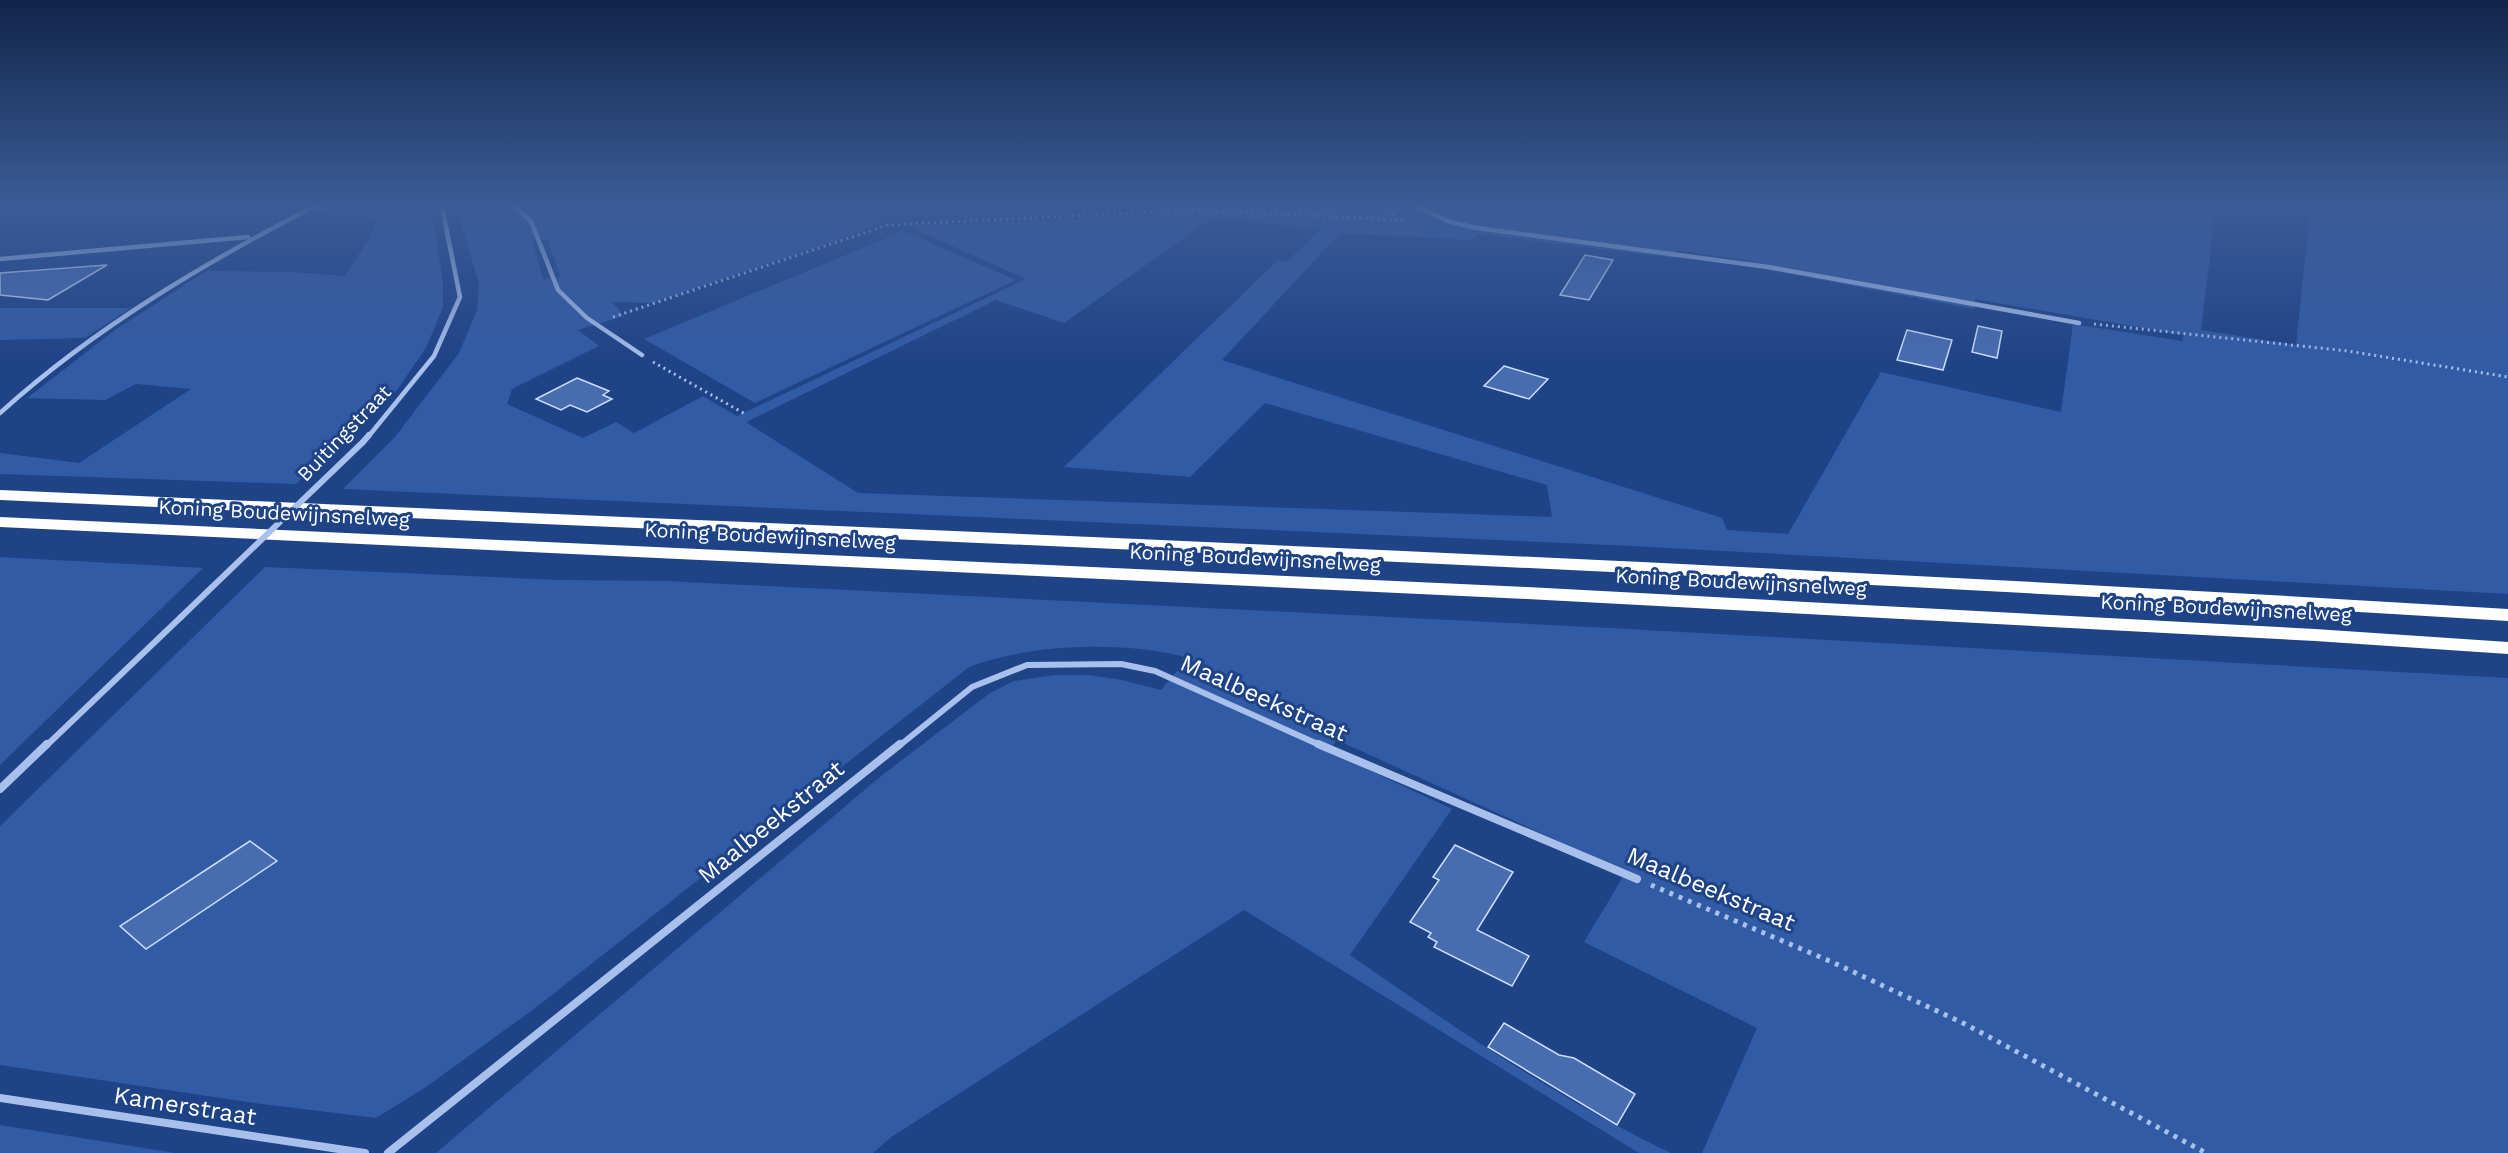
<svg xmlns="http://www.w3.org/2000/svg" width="2508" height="1153" font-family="'Work Sans',sans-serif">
<rect width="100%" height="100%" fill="#1f4387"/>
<g fill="#325ba5" fill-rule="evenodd">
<path d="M333,202H430L443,282V307L426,348L397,390L296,484L0,474V453L79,463L191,389L136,384L105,400L27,398L115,330L206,271L293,272L345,276L371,235L377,218L315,211Z"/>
<path d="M455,202H837L882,222L841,239L652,303L612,302L624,316L578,330L599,346L512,389L507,404L583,438L616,422L634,433L703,396L737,416L1026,279L908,226L1137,217L1158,211L1170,202H1399L1437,219L1443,216L1413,202H2213L2211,249L2201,330L2296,345L2311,202C2377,202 2444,199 2508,219V594L1632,546L343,489L395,437L459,353L477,310L479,284ZM1213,217L1320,229L1287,262L1278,260L1064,467L1190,477L1265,403L1547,485L1552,517L858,493L746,422L996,300L1064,323ZM1340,233L1471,240L1477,234L1676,258L1677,250L1750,261L1748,266L1974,309L1975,299L2184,335L2182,341L2073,324L2061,412L1881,372L1788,534L1727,530L1722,518L1222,360ZM548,239L560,277L543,279L532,242Z"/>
<path d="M903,231L1016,280L755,403L644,339Z"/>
<path d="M0,308H131L85,338L0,340Z"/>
<path d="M0,557L203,568L0,765Z"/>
<path d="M265,567L559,580L666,581L1610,628L2508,678V1153H1702L1757,1028L1584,942L1626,872L1337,740L1328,751L1452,809L1350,955C1454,1027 1557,1099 1671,1153H1639L1244,910L890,1138L873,1153H436L881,776L990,693L1014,681L1055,675H1089L1122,680L1161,690L1188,658C1125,640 1029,644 969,667L534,1009L426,1087L376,1118L254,1103L0,1065V826Z"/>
<path d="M0,1125L175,1153H0Z"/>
</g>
<g fill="#476cb0" stroke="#cdddf8" stroke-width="1.5">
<path d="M1585,255L1613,260L1589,300L1560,295Z"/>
<path d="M107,265L48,300L0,295V273Z"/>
<path d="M1978,326L2002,331L1997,358L1972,352Z"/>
<path d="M1907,330L1952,340L1943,370L1897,360Z"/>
<path d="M1504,366L1548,379L1529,399L1484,386Z"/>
<path d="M577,378L609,391L603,395L612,399L587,412L570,405L561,410L536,399Z"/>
<path d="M250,841L277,861L146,949L120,926Z"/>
<path d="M1455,845L1513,872L1477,930L1529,956L1512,986L1434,947L1437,942L1428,937L1431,933L1410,922L1439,880L1433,877Z"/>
<path d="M1504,1023L1559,1055L1574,1058L1635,1094L1617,1125L1488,1047Z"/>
</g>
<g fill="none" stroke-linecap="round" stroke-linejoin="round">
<g stroke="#a8c0eb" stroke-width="3" stroke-dasharray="2 4" stroke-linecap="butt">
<path d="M1372,202L1397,216"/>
<path d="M1192,210L1201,202"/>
<path d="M613,317L888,225L1191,210L1403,220"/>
<path d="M2094,324L2348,351L2508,377"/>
<path d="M653,362L747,415"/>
</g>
<path stroke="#a8c0eb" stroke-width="5" stroke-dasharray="4 6" stroke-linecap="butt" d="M1651,885L1832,962L1965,1024L2206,1153"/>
<g stroke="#a8c0eb" stroke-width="4.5">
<path d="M510,202L531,221L558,290L587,318L642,355"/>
<path d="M1407,202L1450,222L1477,228L1768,267L2079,323"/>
<path d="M0,259L248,237"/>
<path d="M0,413C95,327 209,260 323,202"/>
<path d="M368,437L434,356L460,297L441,202"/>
</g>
<g stroke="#a8c0eb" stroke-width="6">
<path d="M363,442L369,435"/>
<path d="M46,746L181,617"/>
<path d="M899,746L972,687L1027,665L1121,664L1155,671L1322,746"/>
</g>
<g stroke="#a8c0eb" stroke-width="8">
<path d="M1318,744L1637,879"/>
<path d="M0,789L47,744"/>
<path d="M0,1098L365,1153"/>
<path d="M388,1153L900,744"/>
</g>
<g fill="#fff" fill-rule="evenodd">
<path d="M0,490C836,527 1673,558 2508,609V621C1673,569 836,538 0,500Z"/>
<path d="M0,517L1527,587L2315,629L2508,642V654L2315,641L1527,599L0,527Z"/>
</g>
<path stroke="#a8c0eb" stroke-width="6" d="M181,617L363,442"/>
</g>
<linearGradient id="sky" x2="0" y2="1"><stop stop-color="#11254a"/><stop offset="0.56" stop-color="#3c5b96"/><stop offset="1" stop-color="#3c5b96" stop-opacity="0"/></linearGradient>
<rect width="2508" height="363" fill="url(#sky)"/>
<g text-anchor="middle" stroke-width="6" stroke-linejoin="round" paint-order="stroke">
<g font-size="20" fill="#fff" stroke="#1f4387">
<text transform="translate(344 433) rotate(-46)" y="7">Buitingstraat</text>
<text transform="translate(284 513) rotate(3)" y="7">Koning Boudewijnsnelweg</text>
<text transform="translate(770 536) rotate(3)" y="7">Koning Boudewijnsnelweg</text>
<text transform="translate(1255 558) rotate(3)" y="7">Koning Boudewijnsnelweg</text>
<text transform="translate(1741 582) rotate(3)" y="7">Koning Boudewijnsnelweg</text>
<text transform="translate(2226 608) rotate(3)" y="7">Koning Boudewijnsnelweg</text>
</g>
<g font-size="24" fill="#fff" stroke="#1f4387">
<text transform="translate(1264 698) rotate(24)" y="8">Maalbeekstraat</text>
<text transform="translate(771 822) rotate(-39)" y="8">Maalbeekstraat</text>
<text transform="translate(1711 889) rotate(23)" y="8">Maalbeekstraat</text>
<text transform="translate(185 1106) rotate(9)" y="8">Kamerstraat</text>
</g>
</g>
</svg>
